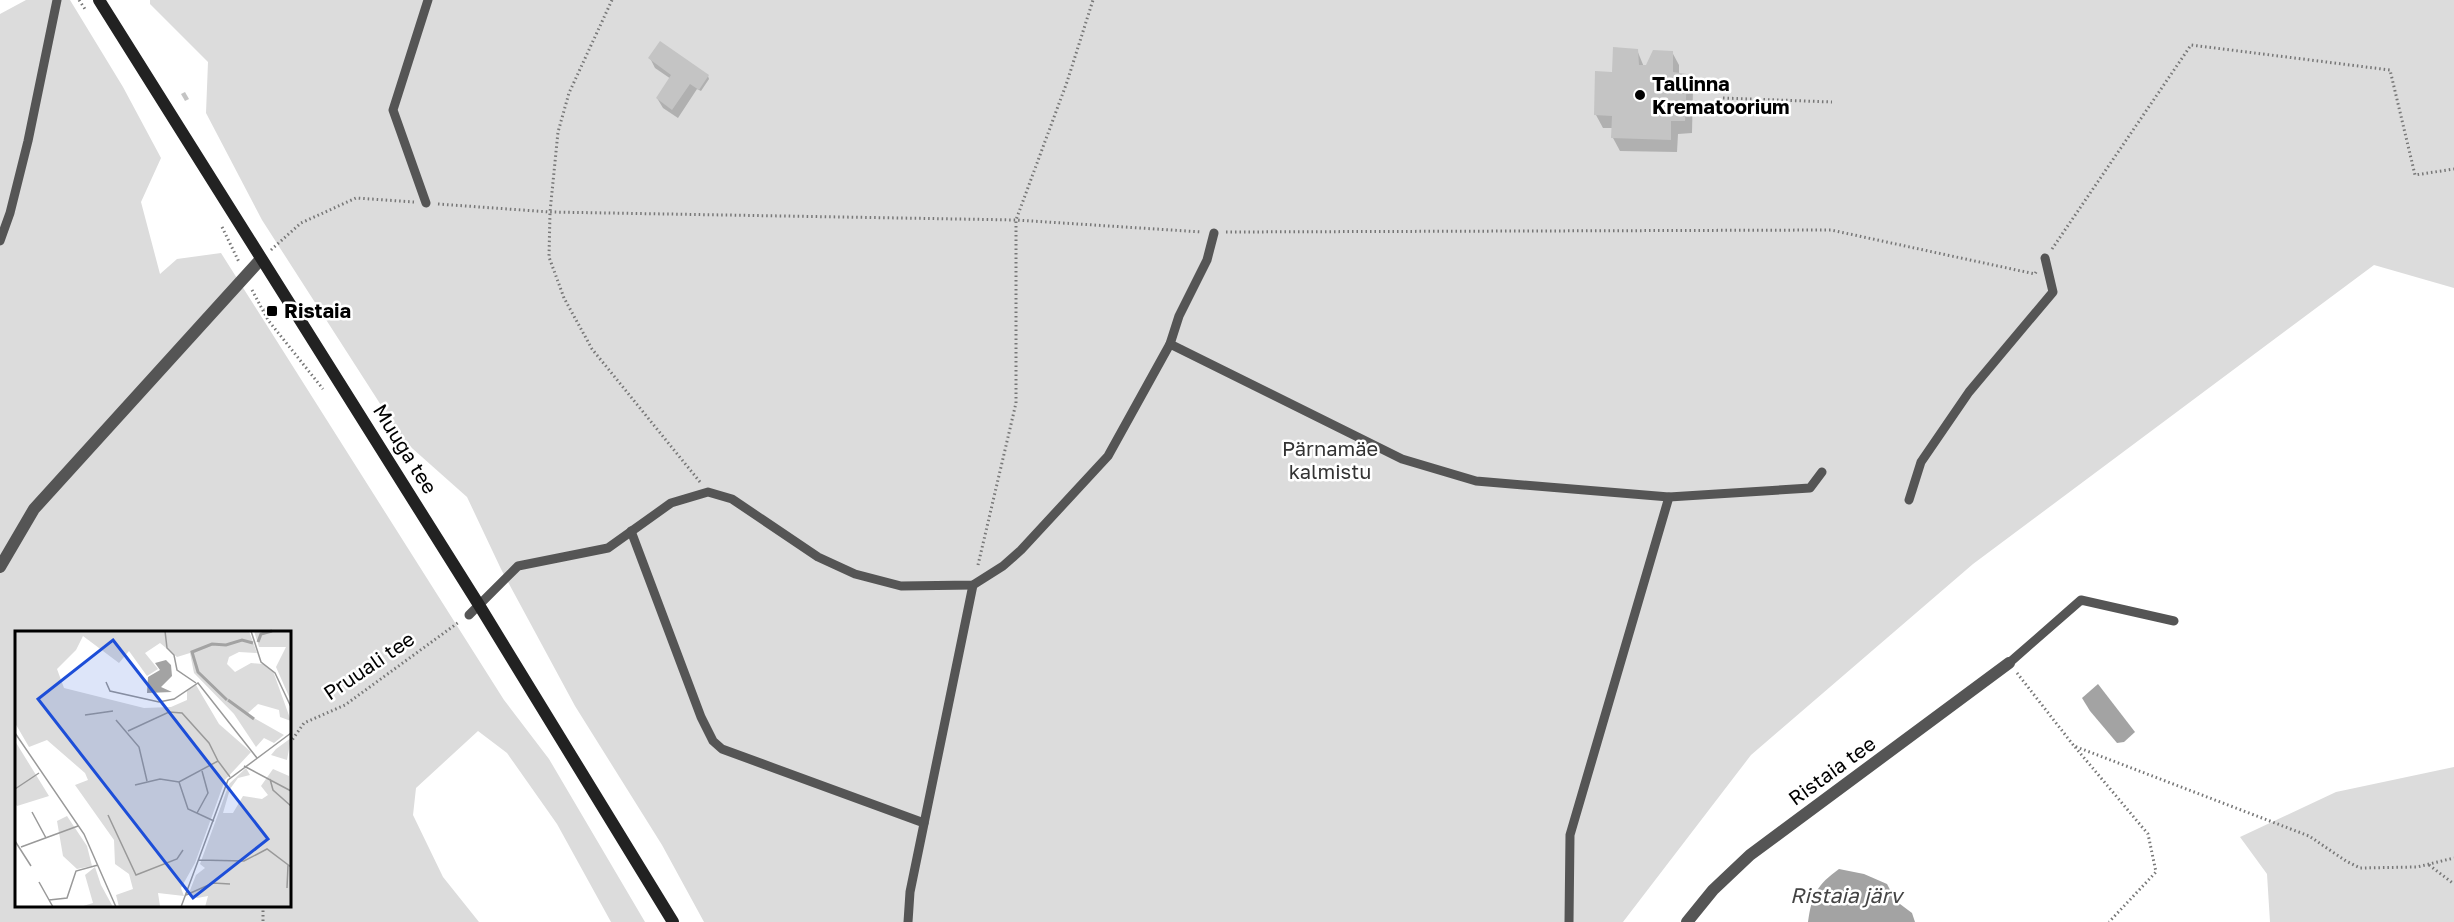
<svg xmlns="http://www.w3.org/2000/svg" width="2454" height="922" font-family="'Golos Text',sans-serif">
<rect width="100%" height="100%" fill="#fff"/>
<g fill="#dcdcdc" fill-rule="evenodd">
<path d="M26,0H70L123,87L161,158L141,202L160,274L177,259L221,253L504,700L549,759L645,922H611L557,824L507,753L478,731L416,788L413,815L443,877L479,922H0V14ZM16,632H290V906H16Z"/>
<path d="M150,0H2454V288L2374,265L1973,564L1751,755L1623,922H704L662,845L575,706L501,569L467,497L404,441L262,220L206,113L208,62L150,4Z"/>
<path d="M2454,767V922H2270L2267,874L2240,837L2336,792Z"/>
</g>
<g fill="#a3a3a3">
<path d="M2098,684L2135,732L2124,742L2117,743L2090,711L2082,698Z"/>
<path d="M1839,869L1864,874L1887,884L1896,901L1912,913L1915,922H1808C1812,894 1817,885 1839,869Z"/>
</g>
<g fill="#0003">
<path d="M1637,50L1644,67L1672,52L1679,65V74L1686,75L1693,88L1692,133L1678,134L1677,152L1620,151L1613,138V128H1603L1596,115L1613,73Z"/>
<path d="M650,58L708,76L709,79L701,91L697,89L678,118L663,108L657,98L671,79L655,68Z"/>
</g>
<g fill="#c4c4c4">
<path d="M660,41L709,75L699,90L690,84L672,110L656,98L671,75L648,58Z"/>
<path d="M1613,47L1638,49L1639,65H1646L1653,50L1673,51V72L1687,74L1685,121H1671V140L1611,138L1612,116L1594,115L1595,71L1612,72Z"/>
<path d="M185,92L189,99L185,101L181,94Z"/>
<path d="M267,307L273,316L269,318L263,309Z"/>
</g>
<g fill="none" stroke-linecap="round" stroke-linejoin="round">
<g stroke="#777" stroke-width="3" stroke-dasharray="1.5 3" stroke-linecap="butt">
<path d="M79,0L85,9"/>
<path d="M612,0L569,93L558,132L550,212L549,257L564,298L592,349L700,482"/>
<path d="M1723,98L1832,102"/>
<path d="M438,204L550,212L1016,220L1202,232"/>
<path d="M222,227L239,262"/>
<path d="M1226,232L1831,230L2035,274L2036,272"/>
<path d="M2052,249L2191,45L2390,70L2415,175L2454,169"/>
<path d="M271,250L301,223L356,198L414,202"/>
<path d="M252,290L268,320L323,389"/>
<path d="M978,565L1016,403V220L1067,82L1093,0"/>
<path d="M2017,673L2074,746L2309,836L2346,861L2360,868L2417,867L2454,858"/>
<path d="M290,743L304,723L345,705L459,622"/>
<path d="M2075,747L2148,834L2156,872L2109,922"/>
<path d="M2429,865L2454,884"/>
<path d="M263,906V922"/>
</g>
<g stroke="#555" stroke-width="9">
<path d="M426,203L393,110L428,0"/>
<path d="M0,241L10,213L28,141L57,0"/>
<path d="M1170,344L1402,459L1476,481L1669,497L1810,488L1822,472"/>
<path d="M1909,500L1921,462L1969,392L2053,292L2045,258"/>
<path d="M631,531L701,717L713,741L722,749L924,823"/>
<path d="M469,615L518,566L608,548L671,503L708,492L732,499L818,557L855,574L901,586L973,585L1003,566L1021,550L1108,456L1170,344L1179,316L1207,260L1214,233"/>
<path d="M2009,663L2081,600L2174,621"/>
<path d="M908,922L910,892L973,585"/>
<path d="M1569,922L1570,835L1669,497"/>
</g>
<g stroke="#555" stroke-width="12">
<path d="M0,567L34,509L261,259"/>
<path d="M1687,922L1713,890L1750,855L2009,663"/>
</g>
<path stroke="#222" stroke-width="12" d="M99,0L479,605L673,922"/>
</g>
<g fill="#000" stroke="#fff" stroke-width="2">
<circle cx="1640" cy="95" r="6"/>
<rect x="266" y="305" width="12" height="12" rx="3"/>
</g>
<g text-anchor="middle" stroke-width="5" stroke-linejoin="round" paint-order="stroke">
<g font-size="20" font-weight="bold" fill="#000" stroke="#fff" text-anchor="start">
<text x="1652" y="91">Tallinna<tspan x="1652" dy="23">Krematoorium</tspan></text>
<text x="284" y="318">Ristaia</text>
</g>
<g font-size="20" fill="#000" stroke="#fff">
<text transform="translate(405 449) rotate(58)" y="7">Muuga tee</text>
<text transform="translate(369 666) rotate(-34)" y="7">Pruuali tee</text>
<text transform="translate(1832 771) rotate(-36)" y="7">Ristaia tee</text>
</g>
<g font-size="20" fill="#333" stroke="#fff">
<text x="1330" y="456">Pärnamäe<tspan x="1330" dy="23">kalmistu</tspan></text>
</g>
<g font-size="21" font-style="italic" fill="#444" stroke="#fff">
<text x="1846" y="903">Ristaia järv</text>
</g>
</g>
<g transform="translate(15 631)">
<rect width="276" height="276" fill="#fff"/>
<path d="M0,0H234L242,22L224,21L214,26L212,33L220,41L236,32L248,33L258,40L276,90L265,86L264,79L243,73L232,83L269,104L259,112L249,107L241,116L219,83L179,42L175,22L162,26L145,12L130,22L143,38L132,45L114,20L104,32L68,5L61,19L42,38L49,57L129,77L156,76L172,69V59L181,54L204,93L236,121L210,149L180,232L166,257L169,265L143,262L145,275L158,276H104L101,264L118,258L114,243L100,233L99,209L60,154L73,149L70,142L32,109L14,116L0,92ZM239,0H276V70L261,36L271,16H244ZM276,107L272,129L256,124L261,118ZM0,110L34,165L2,175L0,172ZM231,137L235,144L223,147L215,158L208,182H218L228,165L247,168L253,164L246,155L258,138L274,145L276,276H190L193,265L182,267L174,262L181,244L190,237L185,233L214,153ZM52,185L72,215L77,235L62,238L48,225L42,190ZM80,236L86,254L98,276H65L78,272L70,244Z" fill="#dcdcdc"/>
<path d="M151,29L156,34L157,45L146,56L157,61L132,62L133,46L145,39L140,32Z" fill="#a3a3a3"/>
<path fill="none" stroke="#a3a3a3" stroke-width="3" d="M243,11L246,3L257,0M212,69L183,41L177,21L197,13L211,14L227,9L238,12M213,69L239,88"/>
<path fill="none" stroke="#999" stroke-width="1.5" d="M150,0L152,17L159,24L162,39L181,52M236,0L246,31L260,42L276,76M91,51L95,60L144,71L159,68L183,52L242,127M70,84L98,80M101,89L124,116L132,150M113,100L154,81L167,82L194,112L203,130M0,102L69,203L101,276M229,135L276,160M255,148L258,159L276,175M164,151L173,178L199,190M120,154L145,148L164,151L203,130L215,146M0,158L24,142M17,181L31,207M182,182L193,162L187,140M93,184L121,244L162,228L168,219M0,210L16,235M6,216L63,195M183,229L229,230L252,218L276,236M24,251L38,276M272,257L273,234M171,264L198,252L215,253M34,269L52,267L61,240L83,234M166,276L213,149L276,102"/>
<path fill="#1d4ed8" fill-opacity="0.15" stroke="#1d4ed8" stroke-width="3" d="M98,9L253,208L178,267L23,68Z"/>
<rect width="276" height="276" fill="none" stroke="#000" stroke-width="3"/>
</g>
</svg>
